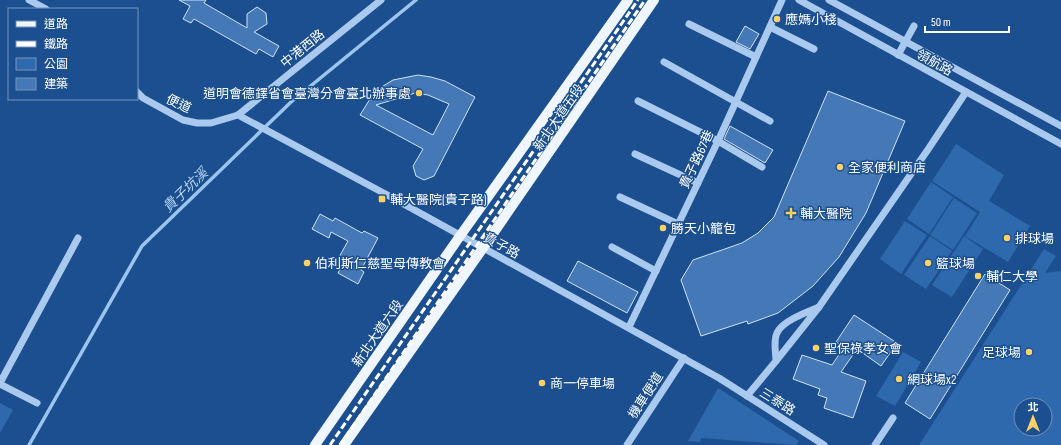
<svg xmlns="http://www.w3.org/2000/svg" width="1061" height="445" font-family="'Sofia Sans Condensed','Noto Sans TC',sans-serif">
<rect width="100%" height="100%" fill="#1b4f8f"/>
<g fill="#2e69ad" fill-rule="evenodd">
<path d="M956,144L1004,175L989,201L1030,226L1008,262L965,236L980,212L932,181Z"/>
<path d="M931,182L953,197L929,234L907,219Z"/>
<path d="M954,198L977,213L953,250L930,235Z"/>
<path d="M905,221L927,235L901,274L880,259Z"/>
<path d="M930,236L952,251L926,289L904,275Z"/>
<path d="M964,236L983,249L952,297L932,285Z"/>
<path d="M1044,249L1056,256L1045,273L1061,271V445H919ZM1021,405H1045V429H1021Z"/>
<path d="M903,352L921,362L895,406L876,396Z"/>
<path d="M718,388L799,441L796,445L701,438L700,442L688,441Z"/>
<path d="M0,403L13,410L0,433Z"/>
</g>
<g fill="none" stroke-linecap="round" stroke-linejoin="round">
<path stroke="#9cc4f0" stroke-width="3.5" d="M29,445L142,246L291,102L416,0"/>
</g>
<g fill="#4478b7" stroke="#cfe3fa" fill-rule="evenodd">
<path d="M179,0H206L204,3L247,28V14L257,7L266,13L267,24L254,32L279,46L273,57L259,49L256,54L194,19L191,23L183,19L190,6Z"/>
<path d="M745,26L759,34L750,49L736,42Z"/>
<path d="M418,75L431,77L445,81L475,97L434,176L424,180L416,176L413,166L423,149L360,115L375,91L393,80ZM415,93L428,95L449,104L433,135L376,105Z"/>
<path d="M828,91L905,121L866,213L839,257L813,286L778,313L748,324L747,321L701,336L681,280L693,260L742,243L758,233L774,217Z"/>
<path d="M730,126L773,150L765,163L724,139Z"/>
<path d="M320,214L333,221L335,218L362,233L364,231L378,238L361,270L364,272L358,284L338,273L344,262L338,259L348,241L331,232L329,238L312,229Z"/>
<path d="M578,261L638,292L627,313L567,281Z"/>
<path d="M985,274L1010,290L930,419L905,403Z"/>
<path d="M854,315L897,343L881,366L857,349L841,372L866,381L853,418L824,408L827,398L818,395L820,389L793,379L802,355L832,365L844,347L836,342Z"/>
</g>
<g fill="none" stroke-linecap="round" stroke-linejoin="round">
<g stroke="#a9c9ee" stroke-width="7">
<path d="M29,0L46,9"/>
<path d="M799,0L1061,144"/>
<path d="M829,0L1061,126"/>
<path d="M689,24L756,57"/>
<path d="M770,27L814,49"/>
<path d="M898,55L914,26"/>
<path d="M664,62L770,121"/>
<path d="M137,92L143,98L183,120L197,123H211L238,115L381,0"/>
<path d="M638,101L718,141L762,167"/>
<path d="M238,115L391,197L719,378L824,445"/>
<path d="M635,154L698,183"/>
<path d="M620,197L678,224"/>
<path d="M612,247L656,271"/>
<path d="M819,307L929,148L966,92"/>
<path d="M629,327L718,141L782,0"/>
<path d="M0,383L78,238"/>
<path d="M0,384L37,403"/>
<path d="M747,396L776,361L819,307C807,312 782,321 777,333C773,341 776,353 776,361"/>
<path d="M627,445L684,358"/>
<path d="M875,445L893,418"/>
</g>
<g stroke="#f0f6ff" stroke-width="10">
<path d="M315,445L460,236L628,0"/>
<path d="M344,445L483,248L654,0"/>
</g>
<g stroke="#fff" stroke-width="3" stroke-dasharray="7 3" stroke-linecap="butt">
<path d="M330,445L638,0"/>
<path d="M340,445L645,0"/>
</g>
</g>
<g fill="#ffd166" stroke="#1b4f8f" stroke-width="1.5">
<circle cx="777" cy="19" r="4"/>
<circle cx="419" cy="93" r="4"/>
<circle cx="840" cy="167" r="4"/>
<rect x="378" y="195" width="8" height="8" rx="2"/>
<path d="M789 207h4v4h4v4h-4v4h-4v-4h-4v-4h4z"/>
<circle cx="663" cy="228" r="4"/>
<circle cx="1007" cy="238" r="4"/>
<circle cx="307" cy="263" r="4"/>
<circle cx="928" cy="263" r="4"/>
<circle cx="978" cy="276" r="4"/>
<circle cx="816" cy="348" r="4"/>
<circle cx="1029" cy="352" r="4"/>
<circle cx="899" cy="379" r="4"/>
<circle cx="542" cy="383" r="4"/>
</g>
<g text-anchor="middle" stroke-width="3" stroke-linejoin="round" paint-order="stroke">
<g font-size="13" fill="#fff" stroke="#1b4f8f" text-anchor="start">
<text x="785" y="24">應媽小棧</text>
<text x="411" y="98" text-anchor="end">道明會德鐸省會臺灣分會臺北辦事處</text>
<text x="848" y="172">全家便利商店</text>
<text x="390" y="204">輔大醫院(貴子路)</text>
<text x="800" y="218">輔大醫院</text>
<text x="671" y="233">勝天小籠包</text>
<text x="1015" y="243">排球場</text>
<text x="315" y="268">伯利斯仁慈聖母傳教會</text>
<text x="936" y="268">籃球場</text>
<text x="986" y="281">輔仁大學</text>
<text x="824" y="353">聖保祿孝女會</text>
<text x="1021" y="357" text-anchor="end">足球場</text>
<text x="907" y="384">網球場x2</text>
<text x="550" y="388">商一停車場</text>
</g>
<g font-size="13" fill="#fff" stroke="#1b4f8f">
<text transform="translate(302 48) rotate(-39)" y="5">中港西路</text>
<text transform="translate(935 62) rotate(29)" y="5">領航路</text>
<text transform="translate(179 103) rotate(25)" y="5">便道</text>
<text transform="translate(558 117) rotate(-55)" y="5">新北大道五段</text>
<text transform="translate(696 159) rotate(-65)" y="5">貴子路67巷</text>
<text transform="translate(502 245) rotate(29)" y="5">貴子路</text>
<text transform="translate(377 333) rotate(-55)" y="5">新北大道六段</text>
<text transform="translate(645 395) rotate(-57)" y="5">機車便道</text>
<text transform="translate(778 401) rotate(32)" y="5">三泰路</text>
</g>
<g font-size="14" font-style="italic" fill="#b5d3f5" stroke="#1b4f8f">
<text transform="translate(185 190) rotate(-44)" y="5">貴子坑溪</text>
</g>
</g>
<rect x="8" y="8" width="130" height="92" fill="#1b4f8f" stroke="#7695bc"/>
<rect x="16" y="21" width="20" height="6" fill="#f0f6ff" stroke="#7695bc"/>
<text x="44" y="28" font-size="12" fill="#ffffff">道路</text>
<rect x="16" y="41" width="20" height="6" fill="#ffffff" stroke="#7695bc"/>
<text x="44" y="48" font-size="12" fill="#ffffff">鐵路</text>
<rect x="16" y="58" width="20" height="12" fill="#2e69ad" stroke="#7695bc"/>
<text x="44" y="68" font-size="12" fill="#ffffff">公園</text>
<rect x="16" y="78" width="20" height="12" fill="#4478b7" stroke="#7695bc"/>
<text x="44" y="88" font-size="12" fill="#ffffff">建築</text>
<g transform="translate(1033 417)"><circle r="19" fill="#1b4f8f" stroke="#7695bc"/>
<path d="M0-3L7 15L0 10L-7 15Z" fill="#ffd166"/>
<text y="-6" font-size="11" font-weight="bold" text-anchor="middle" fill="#ffffff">北</text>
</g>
<path d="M925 26v6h84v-6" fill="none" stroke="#ffffff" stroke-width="2"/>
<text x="931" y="26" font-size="12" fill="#ffffff" stroke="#1b4f8f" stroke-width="3" paint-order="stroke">50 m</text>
</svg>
